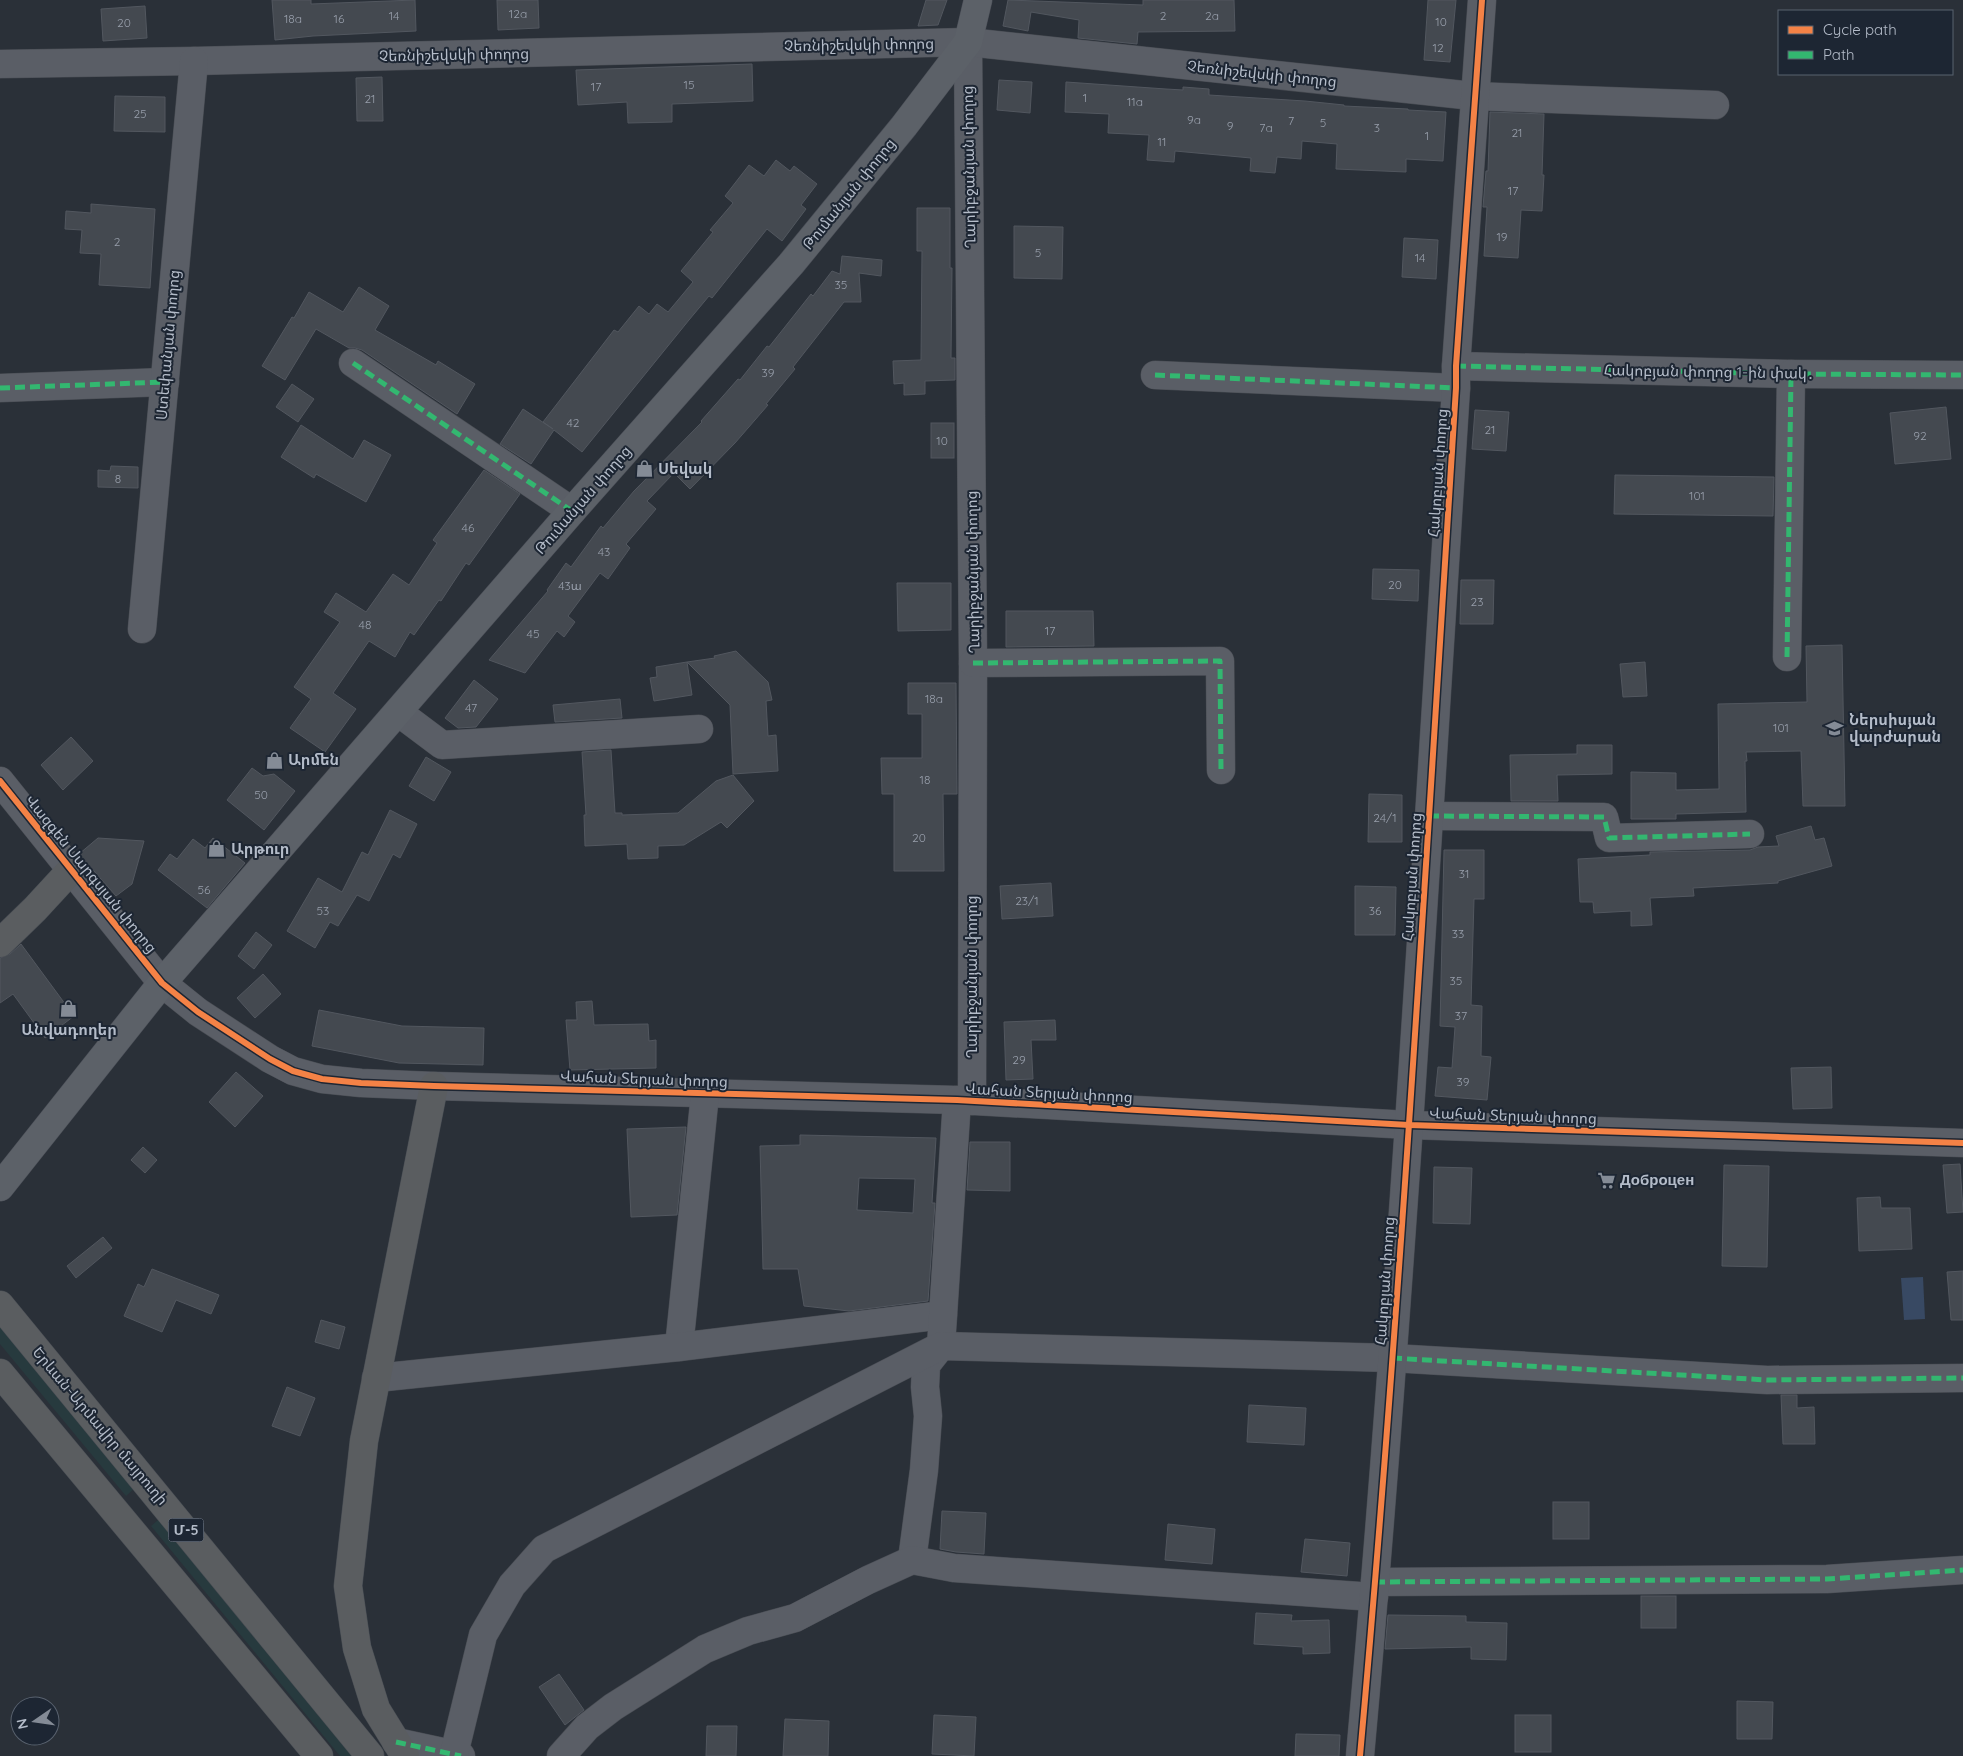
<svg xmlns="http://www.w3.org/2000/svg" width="1963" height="1756" font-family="Quicksand,'Noto Sans Armenian',sans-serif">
<rect width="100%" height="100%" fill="#2a3038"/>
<g fill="#273a3e">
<path d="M0,1318L138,1485L126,1496L0,1344Z"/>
<path d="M165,1514L362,1756H340L151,1526Z"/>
</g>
<path fill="#384963" d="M1923,1277L1925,1319L1904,1320L1901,1278Z"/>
<g fill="#444950" stroke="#52575f" fill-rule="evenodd">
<path d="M272,0H311V4L415,0L416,31L313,36L275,40Z"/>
<path d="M497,0H538L539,28L498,30Z"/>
<path d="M926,0H947L938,25L918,26Z"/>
<path d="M1008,0L1143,5V0H1234L1235,31L1138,32L1137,44L1078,38L1079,20L1031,12L1028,31L1003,26Z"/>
<path d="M1428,0H1456L1450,62L1424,60Z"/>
<path d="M145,6L147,38L103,41L101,9Z"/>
<path d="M752,64L753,101L672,104V122L628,123L627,102L578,105L576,70Z"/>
<path d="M382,77L383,121H357L356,78Z"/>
<path d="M999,80L1032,82L1030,113L997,110Z"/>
<path d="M1066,82L1166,89L1183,90V87L1209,89V95L1305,101L1344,105V106L1408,109V110L1446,112L1443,161L1406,159V172L1336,169L1337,144L1302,141L1301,159L1277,157L1275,173L1250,171L1251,158L1175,151L1174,162L1147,160L1149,135L1108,133L1109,114L1065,112Z"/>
<path d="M115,96L165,97V132L114,131Z"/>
<path d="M1490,112L1544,114L1542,175H1544L1542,211L1521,210L1518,258L1484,256L1487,207H1483L1486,171H1488Z"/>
<path d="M776,160L790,171L794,166L817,184L801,205L806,209L782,241L767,229L712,298L709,296L689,320L582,452L554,430L531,464L500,444L523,409L553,429L543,422L614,330L618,332L639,306L649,314L657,304L668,312L693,282L681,271L713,232L710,230L733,203L725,196L749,165L764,176Z"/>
<path d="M91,204L155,209L150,288L99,285L101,254L80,253L82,230L65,229L66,211L91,213Z"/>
<path d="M917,208H950V268H952L951,358H955V380L925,381V394L904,395V383L894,384L893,361L921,360L922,251H917Z"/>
<path d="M1014,226L1063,227L1062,279L1014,278Z"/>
<path d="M1404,238L1438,240L1436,279L1402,277Z"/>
<path d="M842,256L882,260L881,276L859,273L861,302H844L793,367L795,369L766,404L768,405L735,443L690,489L674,473L647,501L656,509L626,544L630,548L608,579L600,573L568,616L575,622L564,637L557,631L525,673L489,660L548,591L547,590L566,563L571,567L601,526L603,528L634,491L702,422L701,421L738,379L740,380L767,346L769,347L811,294L813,296L832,271L840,274Z"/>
<path d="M359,287L389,306L375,330L436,365L438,361L475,384L457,414L362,350L355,348H349L316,329L285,380L262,366L292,317L294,318L309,292L343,312Z"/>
<path d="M292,384L314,399L298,422L276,407Z"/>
<path d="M1946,407L1951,459L1895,464L1890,413Z"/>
<path d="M1475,410L1509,412L1506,451L1472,449Z"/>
<rect x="931" y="423" width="23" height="35"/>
<path d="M301,425L353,459L364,440L391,455L366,502L316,474L314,478L281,457Z"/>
<path d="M111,466L138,467V488L98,487V470L110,471Z"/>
<path d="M484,470L520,494L469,565L466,563L441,601L439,600L414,635L410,632L395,657L369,641L333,693L356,709L325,752L290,728L311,699L294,687L340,622L324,612L336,593L366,612L393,574L409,585L437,543L433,540Z"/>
<path d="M1615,475L1774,477L1773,516L1614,514Z"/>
<path d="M1373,569L1419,570L1418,601L1372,599Z"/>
<path d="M1461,580H1494L1493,624H1460Z"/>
<path d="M897,583H951V630L898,631Z"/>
<path d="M1006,611H1093L1094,646L1006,647Z"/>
<path d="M1842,645L1845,806H1803L1801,751L1746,752L1747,761H1745L1746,812L1676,814V819H1631V772L1676,773V790L1719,789L1718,704L1807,702L1806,646Z"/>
<path d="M736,651L768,682L772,700L766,701L768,736L776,735L778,771L733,774L730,705L687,662L715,658L714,656Z"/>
<path d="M687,662L692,695L654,701L650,678L657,677L656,667Z"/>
<path d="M1645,662L1647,696L1623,697L1620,664Z"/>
<path d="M474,680L498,699L476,727L458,728L445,718Z"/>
<path d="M908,683H956L957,794H943L944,871H894V794H882L881,758H922V714H908Z"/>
<path d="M620,699L622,718L555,722L553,705Z"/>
<path d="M71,737L93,761L63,790L41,765Z"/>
<path d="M1577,745H1612V774L1557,775L1558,801H1511L1510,755L1577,754Z"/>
<path d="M611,750L615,813H622V815L678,813L716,781L733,775L754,801L727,828L721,822L684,845L658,846V858L628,859L627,844L585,846L584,815H586L582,752Z"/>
<path d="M426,757L451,772L434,801L409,786Z"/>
<path d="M252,768L263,776L274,774L295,791L264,830L227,800Z"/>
<path d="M1369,794L1402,795V842H1368Z"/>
<path d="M390,810L417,824L400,858L393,854L369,901L357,895L338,926L330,922L315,948L287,931L318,878L342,892L362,852L368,855Z"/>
<path d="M1811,826L1815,840L1824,838L1832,866L1778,881V883L1693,888L1694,896L1650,898L1652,925L1631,926V911L1594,913L1593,902H1580L1578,859L1650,855V852L1750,850L1758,847L1779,846L1776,836Z"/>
<path d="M98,838L144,841L132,884L116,896L79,854Z"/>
<path d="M213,838L245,863L207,908L158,870L170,854L177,859L193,839L205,848Z"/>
<path d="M1444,850H1484V899H1474L1471,1005L1482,1006L1481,1056L1491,1057L1487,1100L1435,1096L1438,1067L1452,1068L1455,1027L1440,1026Z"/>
<path d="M1051,883L1053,916L1002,919L1000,886Z"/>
<path d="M1355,886L1396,887L1395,935H1355Z"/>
<path d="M256,932L272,945L254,969L238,956Z"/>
<path d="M21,944L74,1016L45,1038L13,994L0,1003V958L10,954Z"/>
<path d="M263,974L281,994L255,1018L237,998Z"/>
<path d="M592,1001L594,1025L648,1024L649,1041L656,1040V1068L570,1070L566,1020H577L576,1002Z"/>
<path d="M319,1010L402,1026L484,1028L483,1065L399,1063L312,1046Z"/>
<path d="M1055,1020L1056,1040H1031L1033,1079L1006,1080L1004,1022Z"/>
<path d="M1831,1067L1832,1108L1793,1109L1791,1068Z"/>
<path d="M236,1072L263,1096L235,1127L209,1102Z"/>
<path d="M686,1127L677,1215L631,1217L627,1129Z"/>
<path d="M800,1135L936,1138L932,1203H935L928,1301L849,1311L804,1306L798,1269H763L760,1146L800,1145ZM859,1178L915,1179L913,1213L857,1210Z"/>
<path d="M970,1142H1010V1191L967,1190Z"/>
<path d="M143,1147L157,1160L145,1173L131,1160Z"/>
<path d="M1960,1164L1963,1212L1947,1213L1943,1165Z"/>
<path d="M1724,1165L1769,1166L1767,1267L1722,1266Z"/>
<path d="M1434,1167L1472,1168L1470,1224L1433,1223Z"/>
<path d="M1880,1197L1881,1208H1910L1912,1249L1859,1251L1857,1198Z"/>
<path d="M103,1237L112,1248L76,1278L67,1266Z"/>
<path d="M152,1269L219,1295L211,1314L176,1300L162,1332L124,1316L138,1284L144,1287Z"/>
<path d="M1963,1271V1320H1951L1947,1272Z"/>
<path d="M321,1320L345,1327L339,1349L315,1342Z"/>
<path d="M287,1387L315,1398L300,1436L272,1426Z"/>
<path d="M1781,1395H1797V1408L1814,1407L1815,1444H1783Z"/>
<path d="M1249,1405L1306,1408L1304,1445L1247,1442Z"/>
<rect x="1553" y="1502" width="36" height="37"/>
<path d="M942,1511L986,1513L984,1554L956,1552L940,1549Z"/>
<path d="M1168,1524L1215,1529L1212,1564L1165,1560Z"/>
<path d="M1305,1539L1350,1543L1347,1576L1301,1572Z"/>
<rect x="1641" y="1596" width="35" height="32"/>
<path d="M1256,1613L1292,1615L1291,1621L1329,1620L1330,1653L1303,1654V1647L1254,1644Z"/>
<path d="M1388,1615L1466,1616V1622L1507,1623L1506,1660L1471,1659V1647L1385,1649Z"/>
<path d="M559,1674L584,1710L565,1725L539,1687Z"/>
<path d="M1737,1701L1773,1702L1772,1739H1737Z"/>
<path d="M934,1715L976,1717L974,1756L932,1754Z"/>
<rect x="1515" y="1715" width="36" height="37"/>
<path d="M785,1719L829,1721L828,1756H783Z"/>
<path d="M707,1726H737L736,1756H706Z"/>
<path d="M1296,1734L1340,1735L1339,1756H1295Z"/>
</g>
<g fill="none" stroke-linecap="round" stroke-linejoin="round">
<defs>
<g id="minor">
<path d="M968,42L973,663L972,1101"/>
<path d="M0,64L194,61L968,42L1473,96L1715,105"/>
<path d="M353,363L572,511"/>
<path d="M1456,366L1791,374L1963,375"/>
<path d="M1155,375L1456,388"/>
<path d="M0,388L165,382"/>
<path d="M142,629L194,61"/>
<path d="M1787,657L1791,374"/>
<path d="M973,663L1220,661L1221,770"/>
<path d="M398,712L442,745L699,729"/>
<path d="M0,781L162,983L198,1012L270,1059L293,1071L322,1079L361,1083L434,1086L957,1100L1409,1125L1963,1143"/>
<path d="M1429,816L1604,817L1609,838L1750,834"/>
<path d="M679,1347L705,1094"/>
<path d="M376,1378L679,1347L943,1315"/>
<path d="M912,1560L924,1470L928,1416L925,1387L926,1365L941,1346L957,1100"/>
<path d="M1375,1582L1827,1579L1963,1570"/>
<path d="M396,1742L461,1756"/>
<path d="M454,1754L483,1635L512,1585L544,1549L941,1346L1392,1358L1767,1380L1963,1378"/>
<path d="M561,1756L587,1727L613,1707L705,1649L748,1631L795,1618L868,1580L912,1560L954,1568L1374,1597"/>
<path d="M1360,1756C1401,1301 1427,844 1456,388V366L1482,0"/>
</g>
<path id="major" d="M0,1187L162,983L572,511L791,264L904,126L968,42L978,0"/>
<g id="highway">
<path d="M0,943L35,909L71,870"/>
<path d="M0,1305L370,1756"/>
<path d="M0,1373L319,1756"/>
<path d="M405,1756L376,1709L357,1648L348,1586L364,1441L434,1086"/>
</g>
</defs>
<use href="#minor" stroke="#484c53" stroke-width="29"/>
<use href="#major" stroke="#484c55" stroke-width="29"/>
<use href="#highway" stroke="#474c53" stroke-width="29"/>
<use href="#minor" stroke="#5a5e66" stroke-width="28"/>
<use href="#major" stroke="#5c6168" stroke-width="28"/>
<use href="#highway" stroke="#5a5d60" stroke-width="28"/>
<g stroke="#33b770" stroke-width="5" stroke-dasharray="10 5" stroke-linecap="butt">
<path d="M353,363L572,511"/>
<path d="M1456,366L1791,374L1963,375"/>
<path d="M1155,375L1456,388"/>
<path d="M0,388L165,382"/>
<path d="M1787,657L1791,374"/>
<path d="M973,663L1220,661L1221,770"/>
<path d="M1429,816L1604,817L1609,838L1750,834"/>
<path d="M1392,1358L1767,1380L1963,1378"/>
<path d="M1375,1582L1827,1579L1963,1570"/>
<path d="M396,1742L461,1756"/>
</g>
<defs>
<g id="cycleway">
<path d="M0,781L162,983L198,1012L270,1059L293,1071L322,1079L361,1083L434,1086L957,1100L1409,1125L1963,1143"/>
<path d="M1360,1756C1401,1301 1427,844 1456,388V366L1482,0"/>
</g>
</defs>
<use href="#cycleway" stroke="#1d2633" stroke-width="9"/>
<use href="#cycleway" stroke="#f48246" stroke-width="6"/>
</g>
<defs>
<symbol id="shop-bare" viewBox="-9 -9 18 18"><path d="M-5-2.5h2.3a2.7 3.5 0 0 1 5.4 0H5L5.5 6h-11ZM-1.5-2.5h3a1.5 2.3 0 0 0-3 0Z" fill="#848b96" stroke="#1d2633" stroke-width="2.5" paint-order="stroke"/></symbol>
<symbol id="school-bare" viewBox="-9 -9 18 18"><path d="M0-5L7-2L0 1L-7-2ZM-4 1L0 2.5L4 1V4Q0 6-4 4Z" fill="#848b96" stroke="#1d2633" stroke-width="2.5" paint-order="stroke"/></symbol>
<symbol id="supermarket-bare" viewBox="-9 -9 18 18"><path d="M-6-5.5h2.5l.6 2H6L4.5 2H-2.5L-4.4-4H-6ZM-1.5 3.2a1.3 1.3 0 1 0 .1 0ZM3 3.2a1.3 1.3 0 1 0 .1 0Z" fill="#848b96" stroke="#1d2633" stroke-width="2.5" paint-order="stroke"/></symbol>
</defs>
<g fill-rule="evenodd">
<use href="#shop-bare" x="632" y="456" width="25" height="25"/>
<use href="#school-bare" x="1822" y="716" width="25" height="25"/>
<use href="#shop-bare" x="262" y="748" width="25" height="25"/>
<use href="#shop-bare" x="204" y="836" width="25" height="25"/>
<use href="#shop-bare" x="56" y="996" width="25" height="25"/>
<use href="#supermarket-bare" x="1594" y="1168" width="25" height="25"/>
</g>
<g text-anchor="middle" stroke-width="4" stroke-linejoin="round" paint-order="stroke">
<g font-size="12" fill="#989fab">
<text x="518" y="18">12a</text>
<text x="394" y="20">14</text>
<text x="1163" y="20">2</text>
<text x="1212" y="20">2a</text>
<text x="293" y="23">18a</text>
<text x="339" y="23">16</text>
<text x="1441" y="26">10</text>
<text x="124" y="27">20</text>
<text x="1438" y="52">12</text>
<text x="689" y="89">15</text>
<text x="596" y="91">17</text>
<text x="1085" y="102">1</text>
<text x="370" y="103">21</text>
<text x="1135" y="106">11a</text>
<text x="140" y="118">25</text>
<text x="1194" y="124">9a</text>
<text x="1291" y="125">7</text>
<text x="1323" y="127">5</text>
<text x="1230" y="130">9</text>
<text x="1266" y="132">7a</text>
<text x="1377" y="132">3</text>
<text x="1517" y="137">21</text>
<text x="1427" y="140">1</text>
<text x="1162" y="146">11</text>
<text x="1513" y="195">17</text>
<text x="1502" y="241">19</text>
<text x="117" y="246">2</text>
<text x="1038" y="257">5</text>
<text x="1420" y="262">14</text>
<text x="841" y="289">35</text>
<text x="768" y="377">39</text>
<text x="573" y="427">42</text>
<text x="1490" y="434">21</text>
<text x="1920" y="440">92</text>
<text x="942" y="445">10</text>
<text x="118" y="483">8</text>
<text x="1697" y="500">101</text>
<text x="468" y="532">46</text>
<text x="604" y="556">43</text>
<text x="1395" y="589">20</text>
<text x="570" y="590">43ա</text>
<text x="1477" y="606">23</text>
<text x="365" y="629">48</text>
<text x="1050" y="635">17</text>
<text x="533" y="638">45</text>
<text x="934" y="703">18a</text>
<text x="471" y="712">47</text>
<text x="1781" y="732">101</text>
<text x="925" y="784">18</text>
<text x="261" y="799">50</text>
<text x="1385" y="822">24/1</text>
<text x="919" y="842">20</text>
<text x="1464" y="878">31</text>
<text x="204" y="894">56</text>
<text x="1027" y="905">23/1</text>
<text x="323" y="915">53</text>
<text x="1375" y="915">36</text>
<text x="1458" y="938">33</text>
<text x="1456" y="985">35</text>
<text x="1461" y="1020">37</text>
<text x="1019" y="1064">29</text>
<text x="1463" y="1086">39</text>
</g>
<rect fill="#1d2633" stroke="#878f9c" stroke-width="1" x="168.5" y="1518.5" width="35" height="23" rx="4"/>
<g font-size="14" font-weight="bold" fill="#b4bcc9">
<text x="186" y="1535">Մ-5</text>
</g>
<g font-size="15" fill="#b4bcc9" stroke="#1d2633">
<text transform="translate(859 45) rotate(-1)" y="5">Չեռնիշեվսկի փողոց</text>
<text transform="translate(454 55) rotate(-1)" y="5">Չեռնիշեվսկի փողոց</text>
<text transform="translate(1262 74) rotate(6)" y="5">Չեռնիշեվսկի փողոց</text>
<text transform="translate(969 167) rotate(-91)" y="5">Ղարիբջանյան փողոց</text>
<text transform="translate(849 194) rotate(-51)" y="5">Թումանյան փողոց</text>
<text transform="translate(168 345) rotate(-85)" y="5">Ստեփանյան փողոց</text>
<text transform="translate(1709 372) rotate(1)" y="5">Հակոբյան փողոց 1-ին փակ․</text>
<text transform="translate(1438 473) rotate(-86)" y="5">Հակոբյան փողոց</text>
<text transform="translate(583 500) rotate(-49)" y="5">Թումանյան փողոց</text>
<text transform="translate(973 572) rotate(-91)" y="5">Ղարիբջանյան փողոց</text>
<text transform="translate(91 874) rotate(51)" y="5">Վազգեն Սարգսյան փողոց</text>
<text transform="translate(1412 877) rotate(-86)" y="5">Հակոբյան փողոց</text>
<text transform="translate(972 977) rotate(-90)" y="5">Ղարիբջանյան փողոց</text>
<text transform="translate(644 1079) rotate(2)" y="5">Վահան Տերյան փողոց</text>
<text transform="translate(1049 1093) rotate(3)" y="5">Վահան Տերյան փողոց</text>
<text transform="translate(1513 1116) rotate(2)" y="5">Վահան Տերյան փողոց</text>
<text transform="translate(1385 1281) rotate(-86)" y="5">Հակոբյան փողոց</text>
<text transform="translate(100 1426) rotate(50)" y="5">Երևան-Արմավիր մայրուղի</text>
</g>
<g font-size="15" font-weight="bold" fill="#b4bcc9" stroke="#1d2633" text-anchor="start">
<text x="658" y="474">Սեվակ</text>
<text x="1849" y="725">Ներսիսյան<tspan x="1849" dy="17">վարժարան</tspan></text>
<text x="288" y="765">Արմեն</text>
<text x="231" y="854">Արթուր</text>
<text x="69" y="1035" text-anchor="middle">Անվադողեր</text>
<text x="1620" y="1185">Доброцен</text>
</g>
</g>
<rect x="1778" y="10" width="175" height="65" fill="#1d2633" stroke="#59626f"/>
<rect x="1788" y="26" width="25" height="8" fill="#f48246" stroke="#59626f"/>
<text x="1823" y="35" font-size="15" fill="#b4bcc9">Cycle path</text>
<rect x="1788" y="51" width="25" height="8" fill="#33b770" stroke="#59626f"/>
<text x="1823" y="60" font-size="15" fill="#b4bcc9">Path</text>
<g transform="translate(35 1721) rotate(257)"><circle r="24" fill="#1d2633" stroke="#59626f"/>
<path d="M0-4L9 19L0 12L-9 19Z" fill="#848b96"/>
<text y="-8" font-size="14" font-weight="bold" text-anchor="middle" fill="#b4bcc9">N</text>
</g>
</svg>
